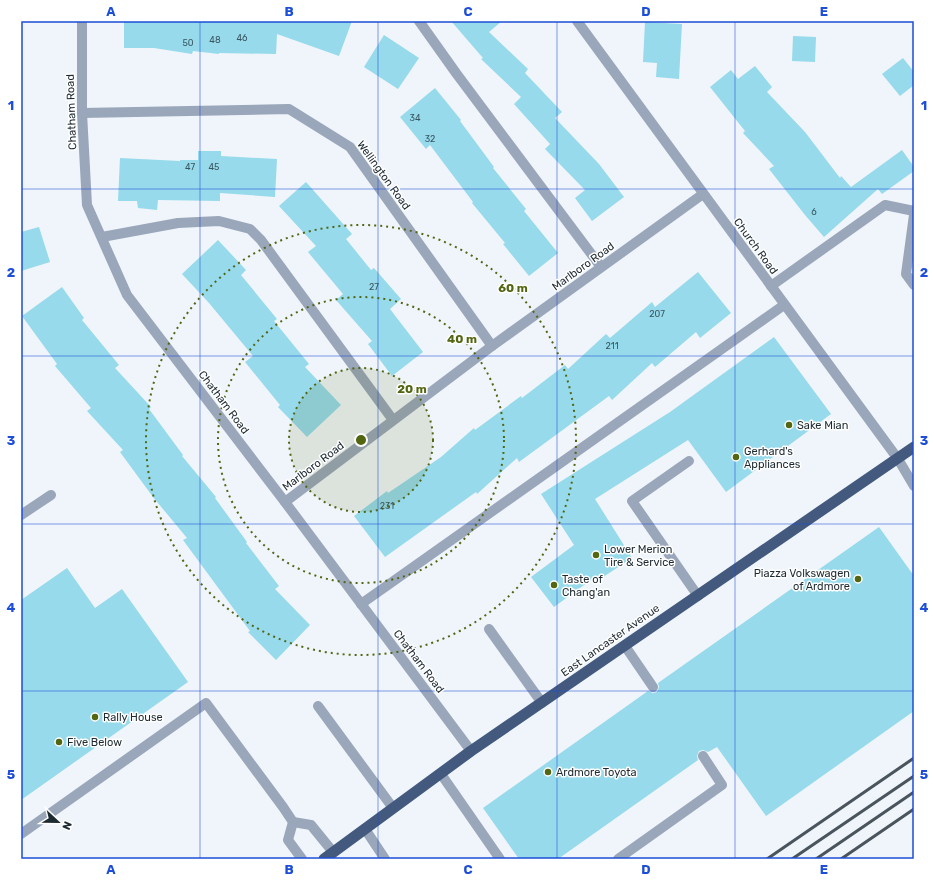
<svg xmlns="http://www.w3.org/2000/svg" width="935" height="880" font-family="Rubik,sans-serif">
<rect width="100%" height="100%" fill="#eff5fa"/>
<g fill="#96daeb">
<path d="M124,21H352L339,56L277,34L276,54L219,53V54L193,51L192,54L154,48H124Z"/>
<path d="M451,21H502L489,32L528,69L525,73L562,112L555,118L599,164L624,197L592,221L575,198L585,190L545,149L550,144L514,104L521,97L481,59L483,58Z"/>
<path d="M645,22L682,24L679,79L656,77L657,63L643,62Z"/>
<path d="M384,35L419,58L398,89L364,67Z"/>
<path d="M793,36L816,37L815,62L792,61Z"/>
<path d="M903,58L914,72V85L900,96L882,74Z"/>
<path d="M755,66L772,87L767,92L805,132L840,178L841,176L851,187L902,150L914,167V171L882,194L878,189L824,237L805,215L769,169L774,166L743,133L745,131L710,87L731,70L738,79Z"/>
<path d="M435,88L461,120L460,121L494,167L493,168L526,209L524,211L558,253L529,276L503,244L505,243L472,203L473,202L430,145L426,149L400,117Z"/>
<path d="M198,151H221V156L277,159L275,197L220,193V201L158,200L157,210L138,208L137,201H118L120,158L180,161V160H198Z"/>
<path d="M306,182L352,234L346,239L371,270L374,268L401,299L390,309L423,352L392,376L368,344L372,341L336,300L343,294L308,252L316,246L279,206Z"/>
<path d="M39,227L50,262L21,271V232Z"/>
<path d="M218,240L246,270L241,275L277,319L274,321L309,364L305,367L341,405L307,437L278,407L280,405L245,362L253,356L209,303L182,274Z"/>
<path d="M698,272L731,313L700,338L696,332L655,367L652,363L612,400L609,396L519,462L517,458L477,494L476,492L385,557L354,516L387,491L388,493L441,457L474,428L475,430L521,396L522,398L565,365L568,369L606,334L610,338L652,302L655,307Z"/>
<path d="M62,287L84,318L82,320L119,365L115,368L151,407L149,409L183,455L182,456L216,497L215,498L247,542L246,543L279,586L275,589L310,625L276,660L248,632L250,631L183,540L187,538L153,497L120,452L123,450L87,411L91,408L55,366L57,364L22,316Z"/>
<path d="M774,337L831,414L726,492L688,440L595,499L632,558L597,581L595,577L554,607L531,577L574,545L541,494L670,412Z"/>
<path d="M879,527L914,576V711L766,816L717,747L708,752L703,750L699,751L697,756L698,760L558,859H519L483,808L648,691L653,693L657,692L659,687L658,683Z"/>
<path d="M67,568L95,608L122,589L188,682L21,800V600Z"/>
</g>
<g fill="none" stroke-linecap="round" stroke-linejoin="round">
<g stroke="#9aa6ba" stroke-width="10">
<path d="M419,21L456,73L601,267"/>
<path d="M914,215L906,274L914,285"/>
<path d="M102,237L178,223L219,221L250,229L261,240L393,420"/>
<path d="M771,286L885,205L914,211"/>
<path d="M689,461L632,501L698,596"/>
<path d="M21,515L51,495"/>
<path d="M361,604L784,305"/>
<path d="M489,629L542,703"/>
<path d="M625,646L653,687"/>
<path d="M318,706L393,808"/>
<path d="M441,774L500,859"/>
<path d="M293,822L311,825L333,852"/>
<path d="M365,829L385,859"/>
<path d="M21,834L206,703L283,807L293,822L288,840L302,859"/>
<path d="M618,859L722,785L703,756"/>
</g>
<g stroke="#9aa6ba" stroke-width="10">
<path d="M82,21V113L87,205L127,295L285,502L471,751"/>
<path d="M82,113L289,109L350,147L492,346"/>
<path d="M285,502L492,346L703,194"/>
</g>
<path stroke="#9aa6ba" stroke-width="10" d="M577,21L898,459L914,486"/>
<path stroke="#435a7e" stroke-width="11" d="M324,859L471,751L914,447"/>
<g stroke="#49545c" stroke-width="3">
<path d="M767,859L914,758"/>
<path d="M792,859L914,776"/>
<path d="M816,859L914,792"/>
<path d="M841,859L914,809"/>
</g>
</g>
<path fill="none" stroke="#1d4ed8" stroke-width="1" stroke-opacity="0.55" d="M200,21V859M378,21V859M557,21V859M735,21V859M21,189H914M21,356H914M21,524H914M21,691H914"/>
<circle cx="361" cy="440" r="72" fill="#526612" fill-opacity=".12"/>
<g fill="none" stroke="#526612" stroke-width="2" stroke-dasharray="2 4">
<circle cx="361" cy="440" r="72"/>
<circle cx="361" cy="440" r="143"/>
<circle cx="361" cy="440" r="215"/>
</g>
<g fill="#526612" stroke="#fff" stroke-width="1.5">
<circle cx="789" cy="425" r="4"/>
<circle cx="736" cy="457" r="4"/>
<circle cx="596" cy="555" r="4"/>
<circle cx="858" cy="579" r="4"/>
<circle cx="554" cy="585" r="4"/>
<circle cx="95" cy="717" r="4"/>
<circle cx="59" cy="742" r="4"/>
<circle cx="548" cy="772" r="4"/>
</g>
<g text-anchor="middle" stroke-width="3" stroke-linejoin="round" paint-order="stroke">
<g font-size="9" fill="#3b5660">
<text x="242" y="41">46</text>
<text x="215" y="43">48</text>
<text x="188" y="46">50</text>
<text x="415" y="121">34</text>
<text x="430" y="142">32</text>
<text x="190" y="170">47</text>
<text x="214" y="170">45</text>
<text x="814" y="215">6</text>
<text x="374" y="290">27</text>
<text x="657" y="317">207</text>
<text x="612" y="349">211</text>
<text x="387" y="509">231</text>
</g>
<g font-size="11" fill="#1d2a32" stroke="#fff">
<text transform="translate(71 112) rotate(-92)" y="4">Chatham Road</text>
<text transform="translate(384 175) rotate(54)" y="4">Wellington Road</text>
<text transform="translate(756 246) rotate(54)" y="4">Church Road</text>
<text transform="translate(583 266) rotate(-36)" y="4">Marlboro Road</text>
<text transform="translate(224 402) rotate(53)" y="4">Chatham Road</text>
<text transform="translate(313 466) rotate(-37)" y="4">Marlboro Road</text>
<text transform="translate(610 640) rotate(-35)" y="4">East Lancaster Avenue</text>
<text transform="translate(419 661) rotate(53)" y="4">Chatham Road</text>
</g>
<g font-size="11" fill="#1d2a32" stroke="#fff" text-anchor="start">
<text x="797" y="429">Sake Mian</text>
<text x="744" y="455">Gerhard's<tspan x="744" dy="13">Appliances</tspan></text>
<text x="604" y="553">Lower Merion<tspan x="604" dy="13">Tire &amp; Service</tspan></text>
<text x="850" y="577" text-anchor="end">Piazza Volkswagen<tspan x="850" dy="13">of Ardmore</tspan></text>
<text x="562" y="583">Taste of<tspan x="562" dy="13">Chang'an</tspan></text>
<text x="103" y="721">Rally House</text>
<text x="67" y="746">Five Below</text>
<text x="556" y="776">Ardmore Toyota</text>
</g>
</g>
<circle cx="361" cy="440" r="6" fill="#526612" stroke="#fff" stroke-width="2"/>
<g font-size="12" text-anchor="middle" font-weight="bold" fill="#526612" stroke="#fff" stroke-width="3" stroke-linejoin="round" paint-order="stroke">
<text x="513" y="292">60 m</text>
<text x="462" y="343">40 m</text>
<text x="412" y="393">20 m</text>
</g>
<rect width="935" height="880" fill="none" stroke="#ffffff" stroke-width="44"/>
<g transform="translate(58 822) rotate(112)" stroke="#ffffff" stroke-width="3" paint-order="stroke">
<path d="M0-3L7 15L0 10L-7 15Z" fill="#1d2a32"/>
<text y="-6" font-size="11" font-weight="bold" text-anchor="middle" fill="#1d2a32">N</text>
</g>
<rect x="22" y="22" width="891" height="836" fill="none" stroke="#1d4ed8" stroke-width="1.5"/>
<g font-size="13" text-anchor="middle" font-weight="bold" fill="#1d4ed8">
<text x="111" y="16">A</text>
<text x="289" y="16">B</text>
<text x="468" y="16">C</text>
<text x="646" y="16">D</text>
<text x="824" y="16">E</text>
<text x="11" y="110">1</text>
<text x="924" y="110">1</text>
<text x="11" y="277">2</text>
<text x="924" y="277">2</text>
<text x="11" y="445">3</text>
<text x="924" y="445">3</text>
<text x="11" y="612">4</text>
<text x="924" y="612">4</text>
<text x="11" y="779">5</text>
<text x="924" y="779">5</text>
<text x="111" y="874">A</text>
<text x="289" y="874">B</text>
<text x="468" y="874">C</text>
<text x="646" y="874">D</text>
<text x="824" y="874">E</text>
</g>
</svg>
